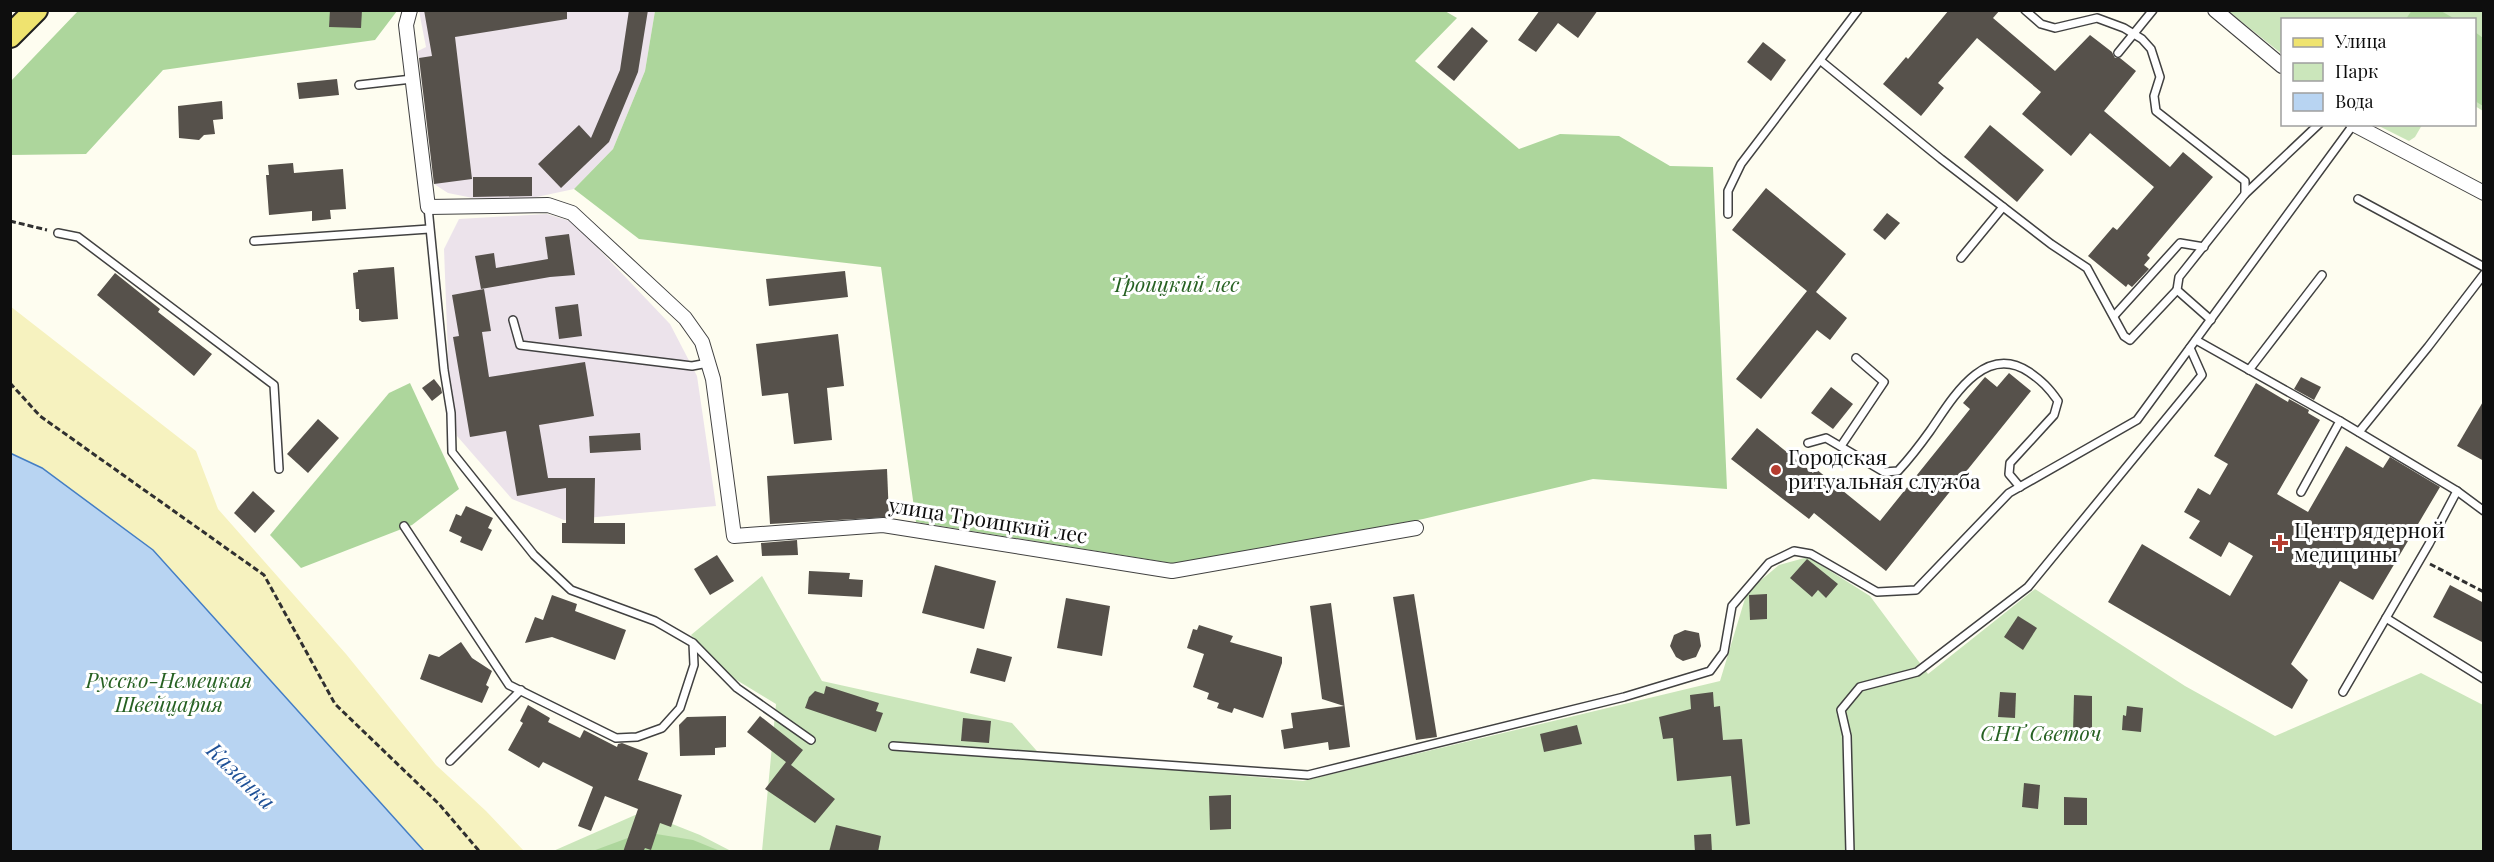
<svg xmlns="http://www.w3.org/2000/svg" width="2494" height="862" font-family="'Playfair Display',serif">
<rect width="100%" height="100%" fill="#fefdf0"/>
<g fill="#ece3eb">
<path d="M419,11H655L645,71L613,149L574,189L532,198H473L448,193L434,184L418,51L426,47Z"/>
<path d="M547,214L573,222L670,324L697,376L716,506L564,520L512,499L457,436L449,382L444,249L459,219Z"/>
</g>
<g fill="#cbe6bb">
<path d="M2228,11H2483V111L2475,106L2474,20H2282V54Z"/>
<path d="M2377,125L2422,124V125L2415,137L2409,141Z"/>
<path d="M1808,557L1870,596L1928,674L2035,589L2185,686L2275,736L2421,673L2483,705V851H762L776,704L730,676L691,635L762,576L822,681L1012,723L1044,759L1303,781L1720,681L1747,592L1779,565Z"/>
<path d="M642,812L700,835L731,851L551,852Z"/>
</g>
<g fill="#add69c">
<path d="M2412,10L2441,11L2455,19H2406Z"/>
<path d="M78,11H397L375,40L163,70L86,154L11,155L10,82Z"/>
<path d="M655,11H1445L1457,18L1415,61L1519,149L1560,134L1619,136L1670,166L1713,167L1727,489L1593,479L1423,519L1177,564L916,522L881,267L639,239L574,189L613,149L645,71Z"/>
<path d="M2475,32L2483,38V106L2475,101Z"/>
<path d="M410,383L459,489L412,525L301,568L270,535L389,393Z"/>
<path d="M644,832L693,840L720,851L590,852Z"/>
</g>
<path fill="#f6f2bf" d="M10,306L196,451L218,509L346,654L436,765L486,811L524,851H424L153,550L42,468L11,453Z"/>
<path fill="#b8d4f2" stroke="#447ec4" stroke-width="1.5" d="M10,453L42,468L153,550L424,851H11Z"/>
<g fill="#56514b">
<path d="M330,10H362L361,28L329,27Z"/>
<path d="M424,10H567V19L455,37L472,179L434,184L419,58L432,56Z"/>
<path d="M629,10H648L638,72L609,142L561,188L538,164L579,125L591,138L620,70Z"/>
<path d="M1540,10H1598L1578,38L1558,23L1536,52L1518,40Z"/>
<path d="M1949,10H2000L1993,18L2055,71L2090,35L2112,52L2115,58H2120L2136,71L2104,111L2170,167L2183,152L2213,177L2147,255L2150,258L2144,265L2149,269L2132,287L2128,284L2126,287L2088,256L2113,227L2117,230L2154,187L2090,133L2071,156L2022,114L2041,92L1977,38L1938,83L1944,88L1921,116L1883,84L1906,57L1908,59Z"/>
<path d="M1472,27L1488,41L1454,81L1437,67Z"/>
<path d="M1763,42L1786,60L1771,81L1747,62Z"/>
<path d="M337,79L339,95L299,99L297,83Z"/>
<path d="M222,101L223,119L213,120L215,134L204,135L199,140L179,138L178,106Z"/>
<path d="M1990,125L2044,170L2017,202L1964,157Z"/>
<path d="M293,163L294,173L343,169L346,209L330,210L331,219L312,221V211L269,215L266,175H269L268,165Z"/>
<path d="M473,177H532V196L473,197Z"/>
<path d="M1766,188L1846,254L1816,292L1847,318L1830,340L1817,330L1761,399L1736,379L1807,291L1732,230Z"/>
<path d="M1887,213L1900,223L1885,240L1873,230Z"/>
<path d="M569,234L575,275L550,277L481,289L475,256L494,253L496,268L548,259L545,237Z"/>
<path d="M394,267L398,319L362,322L359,320V309H356L353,273L358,272V270Z"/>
<path d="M845,271L848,297L769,306L766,279Z"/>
<path d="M115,273L160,309L158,312L212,354L194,376L97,295Z"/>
<path d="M484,289L491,331L482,332L489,377L585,362L594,416L539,425L548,478H595L594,523H625V544L562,543V523H566V488L517,496L506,431L470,437L453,337L459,336L452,295Z"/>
<path d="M578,304L582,336L559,339L555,307Z"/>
<path d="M838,334L844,386L827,388L832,440L794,444L788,393L762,396L756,344Z"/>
<path d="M2009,373L2031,391L1886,571L1814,513L1809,519L1731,459L1757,428L1813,473L1816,469L1880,521L1970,409L1963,403L1985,377L1997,387Z"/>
<path d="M2301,377L2321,387L2314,400L2294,389Z"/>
<path d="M434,379L441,388L442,393L432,401L422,388Z"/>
<path d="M2256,383L2288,402L2289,399L2309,410L2308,413L2320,420L2277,494L2308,512L2346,446L2383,468L2390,457L2440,487L2373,600L2340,581L2291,664L2308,680L2292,709L2108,602L2142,544L2230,596L2253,556L2229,542L2221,557L2189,538L2200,521L2184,512L2198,488L2210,495L2228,464L2214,456Z"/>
<path d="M1831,387L1853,404L1833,429L1811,413Z"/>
<path d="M2484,400V461L2457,446Z"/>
<path d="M318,419L339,438L308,473L287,454Z"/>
<path d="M640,433L641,450L590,453L589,436Z"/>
<path d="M887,469L889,517L770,524L767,476Z"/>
<path d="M253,491L275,511L255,533L234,513Z"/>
<path d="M466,506L493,518L488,528L492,530L482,551L460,542L462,537L449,531L456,514L461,516Z"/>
<path d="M797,540L798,555L762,556L761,543Z"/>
<path d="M717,555L734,581L710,595L694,569Z"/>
<path d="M1807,559L1838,584L1826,598L1818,590L1812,597L1790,578Z"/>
<path d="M935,565L996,581L984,629L922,613Z"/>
<path d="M809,571L850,573L849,579L863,580L862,597L808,594Z"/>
<path d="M2450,585L2484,603V643L2433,617Z"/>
<path d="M1414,594L1437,737L1416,740L1393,597Z"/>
<path d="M1767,594V619L1750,620L1749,595Z"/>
<path d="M552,595L577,604L575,611L626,630L615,660L552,637L525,643L535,617L543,620Z"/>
<path d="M1066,598L1110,606L1102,656L1057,648Z"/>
<path d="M1331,603L1350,747L1329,750L1328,742L1284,749L1281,730L1293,728L1291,713L1344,706L1322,699L1310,606Z"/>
<path d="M2018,616L2037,628L2023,650L2004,637Z"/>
<path d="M1199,625L1233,636L1230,642L1282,657V663L1263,718L1234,708L1232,713L1217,708L1219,703L1207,699L1209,693L1193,687L1204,654L1187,648L1193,629L1197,630Z"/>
<path d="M1685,630L1699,633L1701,646L1696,657L1683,661L1676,657L1670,646L1674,635Z"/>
<path d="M461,642L472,658L492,671L486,685L489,687L482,703L420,679L429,654L439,657Z"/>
<path d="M977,648L1012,657L1005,682L970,673Z"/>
<path d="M826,686L879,703L876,711L883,713L876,732L805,708L809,697L815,691L824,694Z"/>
<path d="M1713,692L1714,707L1720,706L1723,740L1742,739L1750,824L1736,826L1731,776L1677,781L1673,738L1663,739L1659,717L1691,709L1690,695Z"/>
<path d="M2000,692L2016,693L2015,718L1998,717Z"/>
<path d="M2074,695L2092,696V732H2073Z"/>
<path d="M528,705L550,718L548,722L580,738L584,730L617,747L618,744L622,743L648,753L638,780L682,795L671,827L660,823L651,850L645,848L643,852H623L638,809L605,796L591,831L578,826L593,787L543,762L539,768L508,750L523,723L520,721Z"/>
<path d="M2127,706L2143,708L2141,732L2122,730L2123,715L2126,716Z"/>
<path d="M726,716V747L715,748V755L680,756L679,725L687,717Z"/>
<path d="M760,716L803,750L791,765L835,799L815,823L765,789L786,762L747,732Z"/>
<path d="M963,718L991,721L989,743L961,741Z"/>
<path d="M1577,725L1582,744L1544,752L1540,734Z"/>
<path d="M2024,783L2040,785L2038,809L2022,807Z"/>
<path d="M1231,795V829L1210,830L1209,796Z"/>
<path d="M2064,797L2087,798V825H2064Z"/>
<path d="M836,825L881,836L878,852H829Z"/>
<path d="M1711,834L1712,852H1695L1694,835Z"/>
</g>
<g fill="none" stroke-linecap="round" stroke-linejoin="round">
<defs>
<g id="lane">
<path d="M2025,10L2041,24L2055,28L2097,18L2124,28L2142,39L2151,49L2160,77L2154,96L2156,111L2245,181V194L2179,277L2177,290L2211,320"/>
<path d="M2118,53L2153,10"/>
<path d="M1821,61L1941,159L2051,244L2087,268L2124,336L2130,340L2177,290"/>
<path d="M359,85L412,79"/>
<path d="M2245,194L2319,124"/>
<path d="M2358,199L2484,267"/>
<path d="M1728,214V191L1741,164L1858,10"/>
<path d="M58,233L78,237L274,385L279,469"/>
<path d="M254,241L429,229"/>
<path d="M1961,258L2003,207"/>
<path d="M2114,316L2180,243L2204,247"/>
<path d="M513,320L520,345L692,366L708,363"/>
<path d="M2196,340L2340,421L2301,492"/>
<path d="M2249,370L2322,275"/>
<path d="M2340,421L2457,491L2484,511"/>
<path d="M2359,432L2428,347L2484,274"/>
<path d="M1808,443L1826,438L1884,472L1898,471C1910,458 1920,445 1930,431C1952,399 1984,342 2029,372C2042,381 2049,388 2058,401L2054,415L2010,463L2009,474L2020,487"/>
<path d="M1841,446L1884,382L1856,358"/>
<path d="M404,526L509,685L616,738L637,737L662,728L680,708L694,665L693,643L655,621L571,590L534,555L452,452L451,413L444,370L428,207"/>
<path d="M2386,618L2484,679"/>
<path d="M693,643L737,688L811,740"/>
<path d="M2343,692L2429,544L2457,491"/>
<path d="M893,746L1308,775L1624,697L1710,671L1724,652L1732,606L1769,563L1794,551L1811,554L1877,592L1916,590L2009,493L2137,420L2353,125"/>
<path d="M450,761L521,690"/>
<path d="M1850,852L1847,736L1841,710L1860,687L1917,672L2028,587L2202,375L2190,348"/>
</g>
<g id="street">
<path d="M410,10L406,25L428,207L548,205L572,213L685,318L702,342L713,379L734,536L883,525L1172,571L1416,528"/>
<path d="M2215,10L2282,66"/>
<path d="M2353,124L2484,193"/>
</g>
<path id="primary" d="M10,36L36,10"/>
</defs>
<use href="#lane" stroke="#414141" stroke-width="10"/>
<use href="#street" stroke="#414141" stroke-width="16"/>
<use href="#primary" stroke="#1f1f1f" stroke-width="26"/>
<g stroke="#303030" stroke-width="3" stroke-dasharray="6 3" stroke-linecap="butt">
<path d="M10,221L47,230"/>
<path d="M10,383L40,416L264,575L335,704L439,804L480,852"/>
<path d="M2430,564L2484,592"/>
</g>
<use href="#lane" stroke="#fff" stroke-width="7"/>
<use href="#street" stroke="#fff" stroke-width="14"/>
<use href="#primary" stroke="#efe36f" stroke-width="22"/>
<path stroke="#b53c2f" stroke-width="1.5" d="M10,11L11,10"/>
</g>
<g fill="#b53c2f" stroke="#fff" stroke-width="2">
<circle cx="1776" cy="470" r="6"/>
<path d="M2277 534h6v6h6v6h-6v6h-6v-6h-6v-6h6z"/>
</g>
<g text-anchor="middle" stroke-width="6" stroke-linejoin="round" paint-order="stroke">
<g font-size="21" font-style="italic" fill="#266122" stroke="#fff">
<text x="1175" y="292">Троицкий лес</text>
<text x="169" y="688">Русско-Немецкая<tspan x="169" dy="24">Швейцария</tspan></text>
<text x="2041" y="741">СНТ Светоч</text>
</g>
<g font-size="21" fill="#0e0e0e" stroke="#fff" text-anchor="start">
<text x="1788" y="465">Городская<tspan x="1788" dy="24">ритуальная служба</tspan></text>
<text x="2294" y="538">Центр ядерной<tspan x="2294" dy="24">медицины</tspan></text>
</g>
<g font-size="21" fill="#0e0e0e" stroke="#fff">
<text transform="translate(988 521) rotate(9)" y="7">улица Троицкий лес</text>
</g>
<g font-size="22" font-style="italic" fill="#1f5197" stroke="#fff">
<text transform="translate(241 776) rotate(44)" y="8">Казанка</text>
</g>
</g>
<rect width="2494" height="862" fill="none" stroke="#0e0e0e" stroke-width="24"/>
<rect x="2281" y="18" width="195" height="108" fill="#ffffff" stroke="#9f9f9f" stroke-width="1.5"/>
<rect x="2293" y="38" width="30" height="9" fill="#efe36f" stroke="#9f9f9f" stroke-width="1.5"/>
<text x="2335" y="48" font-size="18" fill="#0e0e0e">Улица</text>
<rect x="2293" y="63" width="30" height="18" fill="#cbe6bb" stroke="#9f9f9f" stroke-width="1.5"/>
<text x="2335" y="78" font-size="18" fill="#0e0e0e">Парк</text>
<rect x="2293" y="93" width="30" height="18" fill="#b8d4f2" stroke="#9f9f9f" stroke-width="1.5"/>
<text x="2335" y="108" font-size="18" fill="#0e0e0e">Вода</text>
</svg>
